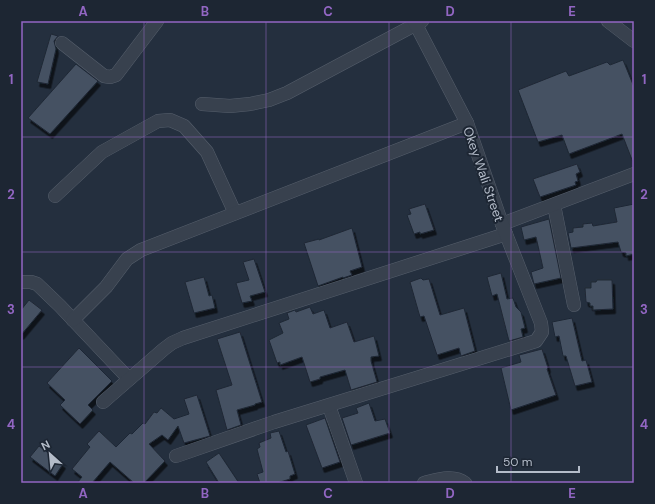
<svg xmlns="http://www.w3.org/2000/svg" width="655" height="504" font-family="'DM Sans',sans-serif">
<defs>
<filter id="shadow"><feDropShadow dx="2.5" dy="4.5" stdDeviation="0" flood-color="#0009"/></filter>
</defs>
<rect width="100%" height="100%" fill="#242f3e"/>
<g fill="#455162" stroke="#1f2835" filter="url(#shadow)">
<path d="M51,34L58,36L54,41L56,49L48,84L37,82Z"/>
<path d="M623,60L634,87V165L622,134L569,154L562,135L538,142L518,90L566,71L569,76L607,62L610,65Z"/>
<path d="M76,64L98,81L50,134L28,118Z"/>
<path d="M577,164L580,172L576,174L578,181L575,182L576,185L540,197L533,179Z"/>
<path d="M425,204L434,230L420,234V232L414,234L407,215L411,214L409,209Z"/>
<path d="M634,204V254L626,256V253L621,252L618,242L571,248L568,233L573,232V228L583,227V224L592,223L593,226L617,222L614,208Z"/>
<path d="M549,219L561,278L534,284L531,272L543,268L536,237L524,240L521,227Z"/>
<path d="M352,228L362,267L350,271L352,275L343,278V277L318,286L304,243L319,239V240Z"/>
<path d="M254,259L265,292L250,296L252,301L242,303L236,283L249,280L243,262Z"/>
<path d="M501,273L507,299L513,298L516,307L521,312L525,328L521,329L523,337L509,341L497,294L492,296L487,277Z"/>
<path d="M204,277L209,296L212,295L215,308L194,313L185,282Z"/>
<path d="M421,278L423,280L429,279L440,315L464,308L475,351L461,356L459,348L437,355L424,316L420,317L410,282Z"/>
<path d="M597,280H612L613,309L593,310V306H590V303L586,302L585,288H591V282H596Z"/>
<path d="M29,300L42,310L21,335V310Z"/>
<path d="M310,307L313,314L324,310L330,328L347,322L354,342L374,336L379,356L371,357V361L377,382L351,390L345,370L320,377V379L310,382L302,357L280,365V362L277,363L269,340L283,333L279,323L289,319L287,313L295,310L296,312Z"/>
<path d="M572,318L582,361L586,360L592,382L575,386L566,356H563L559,336L555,337L552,322Z"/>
<path d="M240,332L262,402L255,404V405L237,410L241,425L227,430L216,390L232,385L217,339Z"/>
<path d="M79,348L112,381L88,405L93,410L80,424L60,405L65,400L47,383Z"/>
<path d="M542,349L548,368L547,369L556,395L511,410L501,368L521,362L519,355Z"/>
<path d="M197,395L210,436L184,443L178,426L168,440L162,435L149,444L165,461L144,483H134L110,462L92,483H77L82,477L72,469L90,447L87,444L99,431L116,447L130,433L132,434L143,423L145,424L154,412L157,413L161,408L174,419L189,414L184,399Z"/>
<path d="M369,403L375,421L385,419L390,433L351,445L342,418L358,413L356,408Z"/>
<path d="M325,418L340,462L322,468L306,425Z"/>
<path d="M279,431L286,452L288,451L295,474L290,476V479L277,483H260L257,474L263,472L257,449L260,447L259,443L271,438L270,433Z"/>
<path d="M39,446L63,464L55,476L30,457Z"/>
<path d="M219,453L239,483H219L206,462Z"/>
</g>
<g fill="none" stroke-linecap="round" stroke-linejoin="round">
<defs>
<g id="street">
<path d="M608,21L634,41"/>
<path d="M62,43L104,76L110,77L116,75L157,21"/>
<path d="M202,104L230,106L250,104L269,100L287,93L422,21"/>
<path d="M55,196L102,152L158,121L170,120L184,126L207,152L235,213"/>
<path d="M554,205L574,305"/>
<path d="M502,224L634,174"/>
<path d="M21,282H31L37,284L60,306L129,379"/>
<path d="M73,320L106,287L127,259L141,250L467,123"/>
<path d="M103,402L164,349L172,343L183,338L506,234"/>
<path d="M329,406L356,483"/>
<path d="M176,456L274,422L536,341L542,332L541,323L502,224L467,123L414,21"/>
<path d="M424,483C437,480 453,474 465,483"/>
</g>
</defs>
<use href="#street" stroke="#565f6c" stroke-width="14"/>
<use href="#street" stroke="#38414e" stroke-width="13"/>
</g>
<path fill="none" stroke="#9266c3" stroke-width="1" stroke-opacity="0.55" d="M144,21V483M266,21V483M389,21V483M511,21V483M21,137H634M21,252H634M21,367H634"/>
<g text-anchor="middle" stroke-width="4" stroke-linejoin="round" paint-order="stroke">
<g font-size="13" fill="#b4bcc9" stroke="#1d2633">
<text transform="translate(484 174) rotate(71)" y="5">Okey Wali Street</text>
</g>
</g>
<rect width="655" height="504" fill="none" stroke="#1d2633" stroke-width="44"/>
<g transform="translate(50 454) rotate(333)" stroke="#1d2633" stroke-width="3" paint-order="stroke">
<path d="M0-3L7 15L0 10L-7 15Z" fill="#b4bcc9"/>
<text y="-6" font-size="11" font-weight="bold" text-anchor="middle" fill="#b4bcc9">N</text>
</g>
<path d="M497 466v6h82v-6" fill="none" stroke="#b4bcc9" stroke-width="2"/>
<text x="503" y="466" font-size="12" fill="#b4bcc9" stroke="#1d2633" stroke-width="3" paint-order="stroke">50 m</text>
<rect x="22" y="22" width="611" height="460" fill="none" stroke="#9266c3" stroke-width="1.5"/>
<g font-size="13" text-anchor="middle" font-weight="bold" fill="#9266c3">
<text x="83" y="16">A</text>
<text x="205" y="16">B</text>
<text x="328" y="16">C</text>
<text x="450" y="16">D</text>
<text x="572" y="16">E</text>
<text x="11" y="84">1</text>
<text x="644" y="84">1</text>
<text x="11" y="199">2</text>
<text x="644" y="199">2</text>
<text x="11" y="314">3</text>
<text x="644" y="314">3</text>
<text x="11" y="429">4</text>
<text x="644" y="429">4</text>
<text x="83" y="498">A</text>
<text x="205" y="498">B</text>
<text x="328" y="498">C</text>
<text x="450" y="498">D</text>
<text x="572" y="498">E</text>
</g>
</svg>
